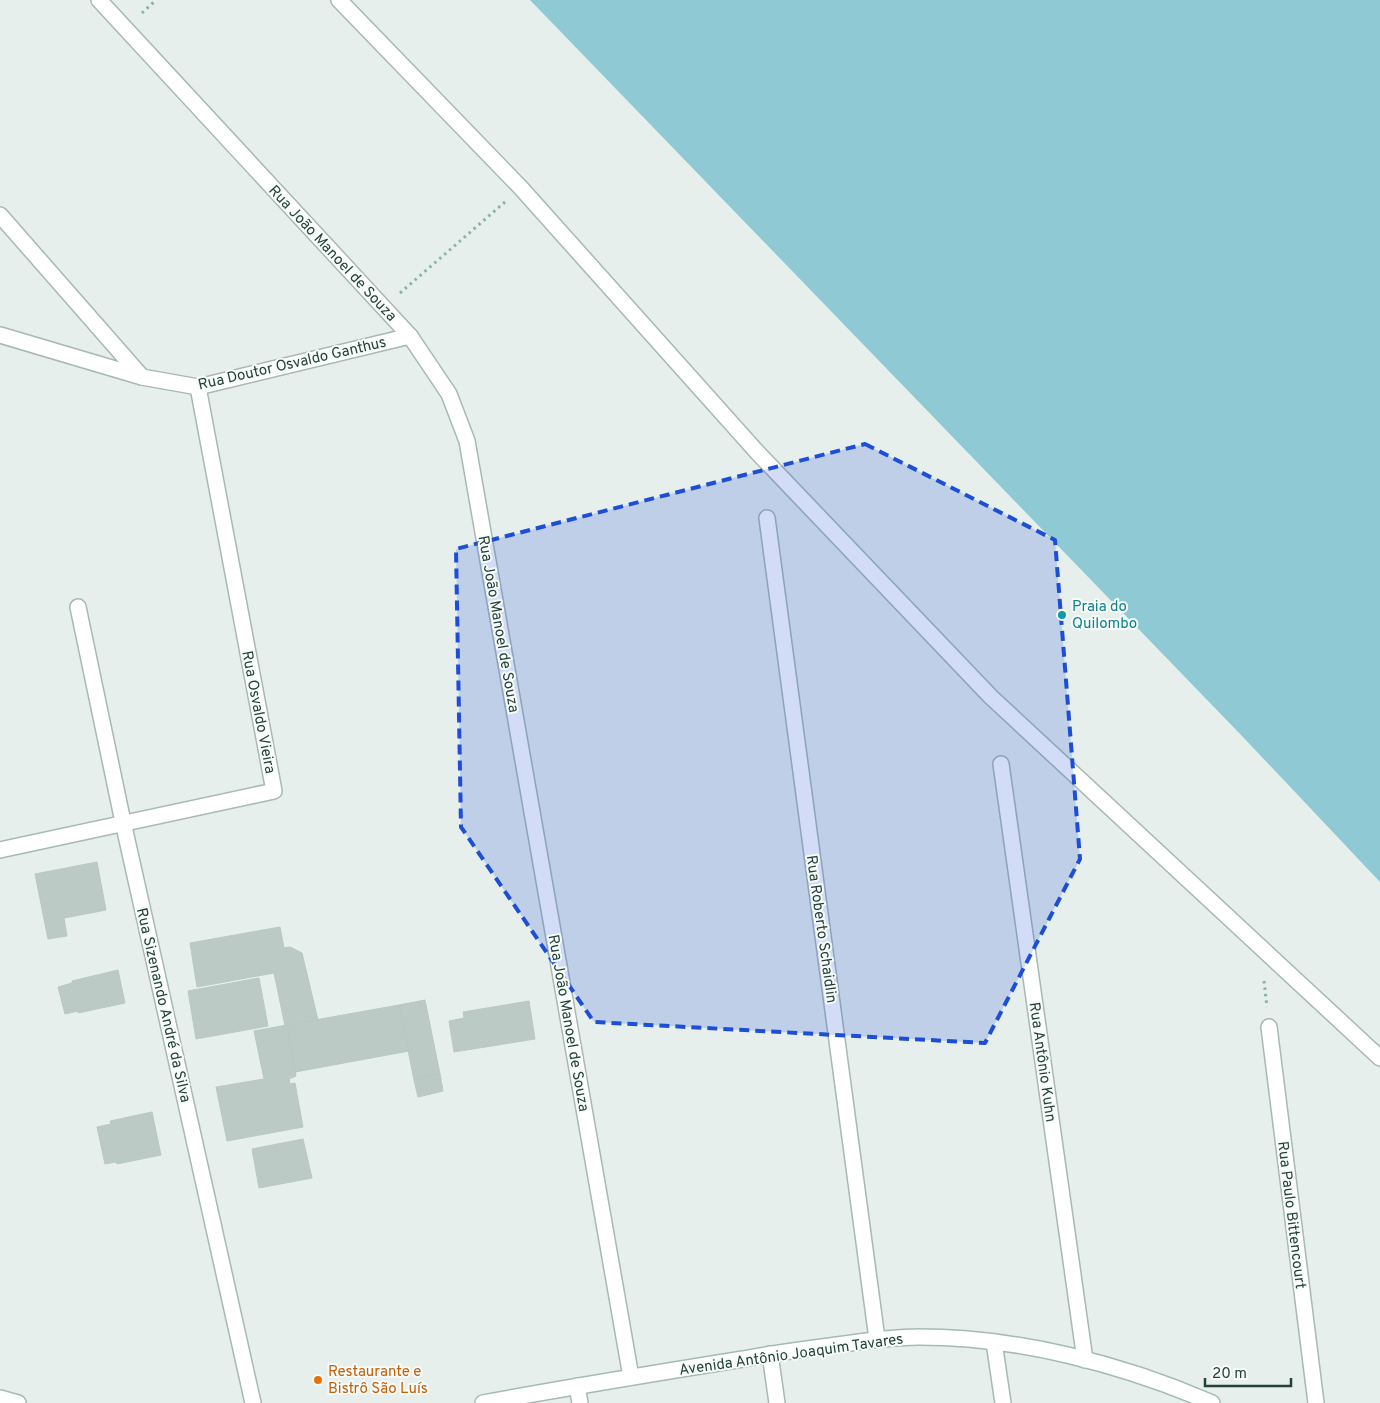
<svg xmlns="http://www.w3.org/2000/svg" width="1380" height="1403" font-family="Overpass,sans-serif">
<rect width="100%" height="100%" fill="#e6efeb"/>
<path fill="#8ec9d4" d="M530,0H1380V882L1242,736Z"/>
<g fill="#bbcac4" stroke="#b8c9c2">
<path d="M97,862L106,910L64,918L67,936L48,939L35,874Z"/>
<path d="M280,927L284,948L290,947L302,953L318,1020L285,1026L274,973L197,987L190,943Z"/>
<path d="M118,970L125,1003L78,1013V1011L65,1014L58,987L72,983V981Z"/>
<path d="M259,978L268,1026L196,1039L188,991Z"/>
<path d="M425,1000L440,1074L414,1080L399,1005Z"/>
<path d="M529,1001L535,1039L454,1052L449,1021L464,1018L463,1012Z"/>
<path d="M399,1005L409,1051L295,1072L287,1025Z"/>
<path d="M287,1025L296,1076L289,1079L290,1084L295,1083L303,1127L227,1141L216,1087L264,1079L254,1031Z"/>
<path d="M440,1074L443,1091L418,1097L414,1080Z"/>
<path d="M152,1112L161,1155L117,1164L116,1162L105,1164L97,1127L111,1124L110,1121Z"/>
<path d="M303,1139L312,1178L259,1188L252,1149Z"/>
</g>
<g fill="none" stroke-linecap="round" stroke-linejoin="round">
<defs>
<path id="pedestrian" d="M339,0L521,188L757,452L991,697L1380,1058"/>
<g id="minor">
<path d="M99,0L410,336L449,394L467,441L631,1377"/>
<path d="M0,215L142,377"/>
<path d="M0,335L142,377L198,387L410,336"/>
<path d="M767,518L877,1339"/>
<path d="M78,607L123,822L253,1403"/>
<path d="M1001,764L1085,1360"/>
<path d="M0,850L274,791L198,387"/>
<path d="M1269,1027L1316,1403"/>
<path d="M994,1342L1003,1403"/>
<path d="M770,1354L777,1403"/>
<path d="M577,1386L580,1403"/>
</g>
<g id="secondary">
<path d="M0,1398L18,1403"/>
<path d="M483,1403C570,1387 656,1373 743,1359C774,1353 806,1349 837,1345C864,1341 892,1337 919,1337C1018,1337 1122,1364 1212,1403"/>
</g>
</defs>
<use href="#pedestrian" stroke="#a8b8b2" stroke-width="18"/>
<use href="#minor" stroke="#a8b8b2" stroke-width="18"/>
<use href="#secondary" stroke="#a4bbb3" stroke-width="18"/>
<g stroke="#86b3a5" stroke-width="3" stroke-dasharray="2.5 4" stroke-linecap="butt">
<path d="M142,13L156,0"/>
<path d="M400,293L505,202"/>
<path d="M1264,981L1267,1007"/>
</g>
<use href="#pedestrian" stroke="#fff" stroke-width="15"/>
<use href="#minor" stroke="#fff" stroke-width="15"/>
<use href="#secondary" stroke="#fff" stroke-width="15"/>
</g>
<path fill="#1d4ed8" fill-opacity="0.2" stroke="#1d4ed8" stroke-width="4" stroke-dasharray="10 6" stroke-linejoin="round" d="M865,444L1055,540L1080,859L985,1043L594,1022L461,827L456,549Z"/>
<circle fill="#0f9aa8" stroke="#f7fbf9" stroke-width="2" cx="1062" cy="615" r="5"/>
<circle fill="#e8710a" stroke="#f7fbf9" stroke-width="2" cx="318" cy="1380" r="5"/>
<g text-anchor="middle" stroke-width="4" stroke-linejoin="round" paint-order="stroke">
<g font-size="15" fill="#24423a" stroke="#f7fbf9">
<text transform="translate(333 253) rotate(47)" y="5">Rua João Manoel de Souza</text>
<text transform="translate(292 363) rotate(-13)" y="5">Rua Doutor Osvaldo Ganthus</text>
<text transform="translate(499 624) rotate(80)" y="5">Rua João Manoel de Souza</text>
<text transform="translate(259 712) rotate(79)" y="5">Rua Osvaldo Vieira</text>
<text transform="translate(822 929) rotate(82)" y="5">Rua Roberto Schaidlin</text>
<text transform="translate(164 1005) rotate(77)" y="5">Rua Sizenando André da Silva</text>
<text transform="translate(569 1023) rotate(80)" y="5">Rua João Manoel de Souza</text>
<text transform="translate(1043 1062) rotate(82)" y="5">Rua Antônio Kuhn</text>
<text transform="translate(1292 1215) rotate(83)" y="5">Rua Paulo Bittencourt</text>
<text transform="translate(791 1354) rotate(-8)" y="5">Avenida Antônio Joaquim Tavares</text>
</g>
<g font-size="15" fill="#0d838f" stroke="#f7fbf9" text-anchor="start">
<text x="1072" y="611">Praia do<tspan x="1072" dy="17">Quilombo</tspan></text>
</g>
<g font-size="15" fill="#c56008" stroke="#f7fbf9" text-anchor="start">
<text x="328" y="1376">Restaurante e<tspan x="328" dy="17">Bistrô São Luís</tspan></text>
</g>
</g>
<path d="M1205 1378v8h86v-8" fill="none" stroke="#24423a" stroke-width="2.5"/>
<text x="1212" y="1378" font-size="15" fill="#24423a" stroke="#f7fbf9" stroke-width="4" paint-order="stroke">20 m</text>
</svg>
